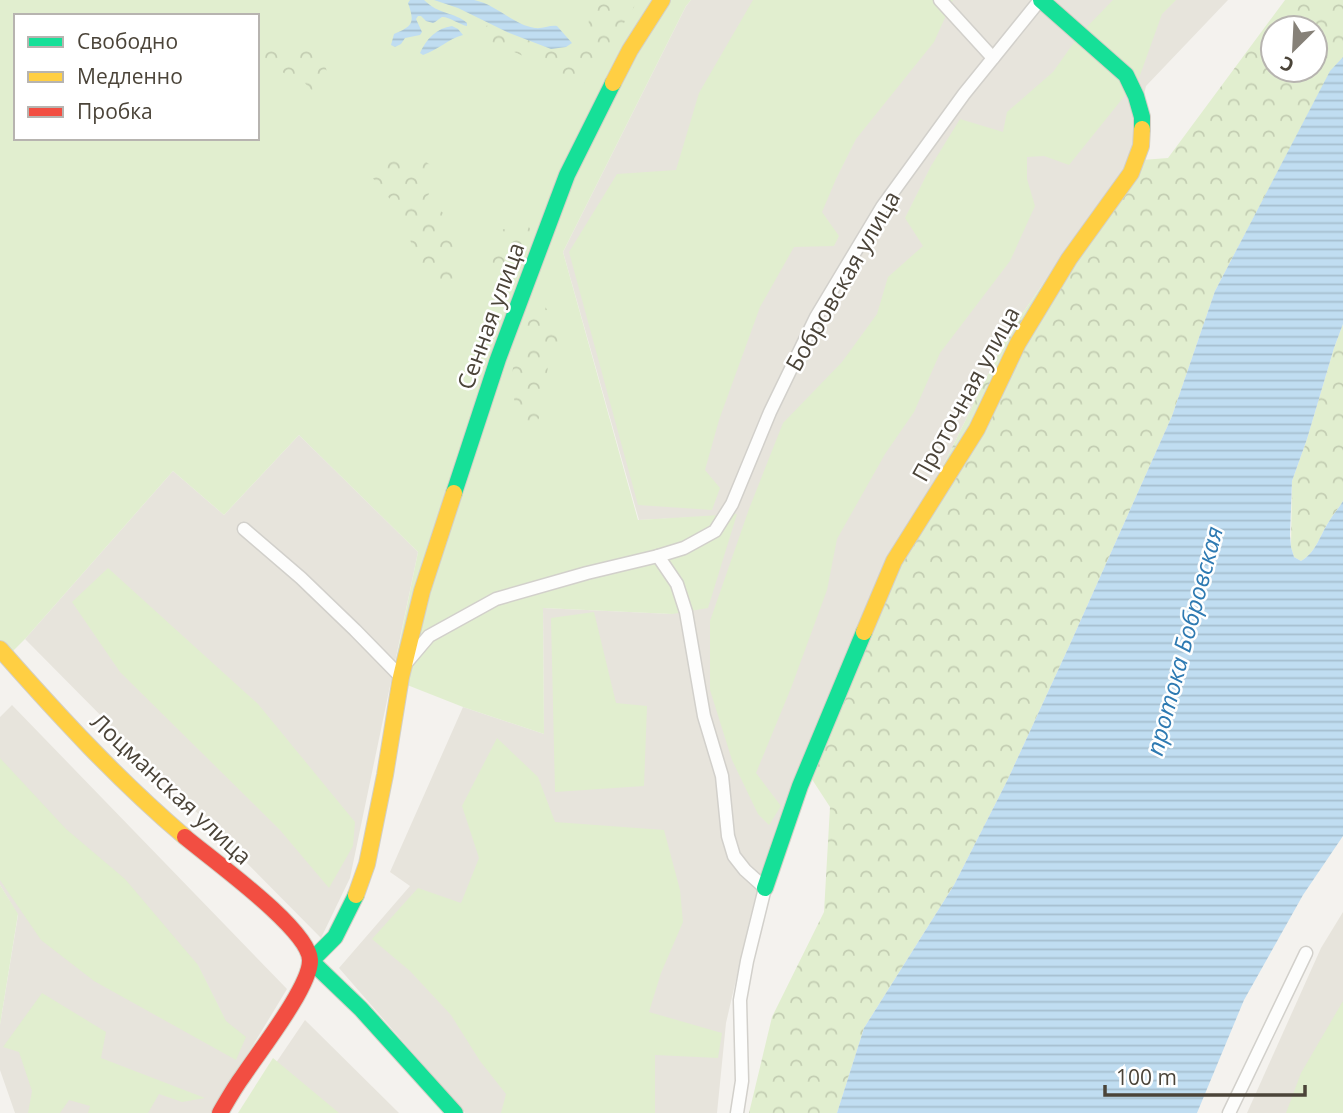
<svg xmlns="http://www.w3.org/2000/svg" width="1343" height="1113" font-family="'Open Sans',sans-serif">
<defs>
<pattern id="forest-crowns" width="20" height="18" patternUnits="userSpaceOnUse" patternTransform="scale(1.75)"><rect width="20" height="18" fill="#e1eecf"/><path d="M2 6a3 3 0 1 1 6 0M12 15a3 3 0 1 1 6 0" fill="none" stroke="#c3cdb2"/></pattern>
<pattern id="water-rules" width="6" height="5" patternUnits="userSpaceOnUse" patternTransform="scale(1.75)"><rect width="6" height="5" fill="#c0ddf1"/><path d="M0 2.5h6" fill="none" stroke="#a6bfcf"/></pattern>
</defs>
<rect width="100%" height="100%" fill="#f4f2ee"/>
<g fill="#e7e4dc">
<path d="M691,0H1228L1146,86L1129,161L1008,334L944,464L889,558L777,825L750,919L726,1023L717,1113H465L339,968L410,886L390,872L463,707L544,734L543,608L672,614L736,515L639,520L563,252L686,6Z"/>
<path d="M299,435L418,552L350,878L321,938L25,639L173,471L224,515Z"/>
<path d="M12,705L287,989L212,1113H15L0,1070V1025L18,915L0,885V717Z"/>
<path d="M1343,912V1113H1247L1321,948Z"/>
<path d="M305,1020L399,1113H242Z"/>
</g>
<g fill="#e1eecf" fill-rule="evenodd">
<path d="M0,0H691L686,6L563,252L638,520L737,514L708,608L672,614L543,608L544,734L463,707L392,679L418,552L299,435L224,515L173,471L25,639L7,657L0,649ZM16,16H257V138H16Z"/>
<path d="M753,0H953L934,42L856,139L836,179L822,212L839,236L834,246L794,247L760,307L719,420L705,470L720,488L712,510L638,505L569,252L617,174L676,170L699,93Z"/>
<path d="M1113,0H1176L1162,14L1139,78L1069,165L1044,156L1027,157V179L1035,206L1010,261L940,353L914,412L885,454L837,539L827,590L791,688L756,773L781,806L769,825L758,814L732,760L710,690V621L749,509L783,423L842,362L877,314L888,277L923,246L905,218L931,166L960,119L1003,132L1007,112L1053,72L1080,34Z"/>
<path d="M108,568L258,704L355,822L353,846L329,888L280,830L120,672L72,602Z"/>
<path d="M594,612L616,703L647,706L644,786L555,792L551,618Z"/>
<path d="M497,738L538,777L555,822L664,830L680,890L683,922L661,973L649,1012L722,1033L718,1058L655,1055V1113H501L506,1094L480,1061L451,1015L410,971L372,939L418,888L461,903L479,858L462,806Z"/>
<path d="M0,758L66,829L125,879L198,965L226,1021L246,1037L236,1060L94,981L41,940L0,880Z"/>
<path d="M0,885L18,914L0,1025Z"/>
<path d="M42,993L106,1032L101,1058L205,1098L182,1102L159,1094L148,1113H88L90,1106L69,1100L60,1113H28L32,1091L19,1052L3,1047Z"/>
<path d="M1343,1001V1113H1286L1301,1073Z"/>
<path d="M273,1058L339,1113H238Z"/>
</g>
<g fill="url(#forest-crowns)" fill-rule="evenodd">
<path d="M592,0H635L634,7L594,71L584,83L478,36L489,23L551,49C564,50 574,43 586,38C590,25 588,13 592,0Z"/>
<path d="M1285,0H1343V57L1330,72L1215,291L1172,416L1071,642L1007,781L954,885L864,1028L837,1113H749L772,1017L824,912L830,807L802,764L889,558L944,464L1008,334L1129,161L1168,158ZM1273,28H1315V70H1273Z"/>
<path d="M277,44L315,51L327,47L334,58L325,65L329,79L328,90L315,94L302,80L287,75L264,60L266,46Z"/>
<path d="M381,153L389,162C398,160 408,157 417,159C440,163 437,182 427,197L447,217L461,251L455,261L457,273L450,284H435L422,281L403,215L367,171L369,157Z"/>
<path d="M526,223C531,229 534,235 532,244C530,253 522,259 518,268C511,285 501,301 497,320L492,310L496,273L491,257L490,248L492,241L496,234L504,229H511Z"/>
<path d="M540,303C550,309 548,314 551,323C552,327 555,330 557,334C560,344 557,354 548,360L547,382L540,395L539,418L535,425L528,429L520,424C516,407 508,381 514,365C518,354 526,346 527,335C528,322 525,314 533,304Z"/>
<path d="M1343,324V501C1339,508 1334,513 1330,520C1320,534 1317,552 1301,561L1294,557L1291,547L1292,481L1307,439L1334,348Z"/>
</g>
<g fill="url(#water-rules)">
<path d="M410,0H424C439,15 455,12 467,23V26C461,25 447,16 442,17C438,19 436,22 433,23L426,21L421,16H418L416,19L422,32L420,35L405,38L401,44L395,47L391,45L394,34C413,26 415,23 408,3Z"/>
<path d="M434,0C447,0 461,0 474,0C496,4 513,25 535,28C543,29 549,25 557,26L572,43L566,47L551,49L507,32L458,8Z"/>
<path d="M452,26L458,29L463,35C448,39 438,50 423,55L420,53C426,39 437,28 452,26Z"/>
<path d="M1343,57V324L1334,348L1307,439L1292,481L1290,535L1291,547L1294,557L1301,561C1317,552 1320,534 1330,520C1334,513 1339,508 1343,501V836L1303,895L1244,1000L1197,1113H837L864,1028L954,885L1007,781L1071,642L1172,416L1215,291L1330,71Z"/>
</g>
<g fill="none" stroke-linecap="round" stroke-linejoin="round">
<defs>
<g id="street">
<path d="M940,0L993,58"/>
<path d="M244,529L301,578L355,630L401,677"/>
<path d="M658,556L677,584L686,612L704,716L722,776L728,836L734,856L745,870L765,888L747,961L740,1000L742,1081L737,1113"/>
<path d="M407,662L429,636L496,599L587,573L658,556L684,548L715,531L732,504L770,412L816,317L882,207L964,94L1040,0"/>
<path d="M1229,1113L1306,953"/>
</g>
<g id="fast">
<path d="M1041,0L1126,75L1136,96L1142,117V129"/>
<path d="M454,493L498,359L567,175L613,83"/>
<path d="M765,888L800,786L864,632"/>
<path d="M356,895L335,937L311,961L361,1009L455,1113"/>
</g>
<g id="slow">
<path d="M613,83L630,50L662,0"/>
<path d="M864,632L894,561L977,429L1018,343L1069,259L1131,173L1141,146L1142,129"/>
<path d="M0,649C58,715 118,780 185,837"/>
<path d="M356,895L367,864L385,775L401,677L422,591L454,493"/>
</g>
<path id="jam" d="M185,837C211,859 309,929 310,960C311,986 258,1053 243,1076C234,1088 227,1101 220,1113"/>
</defs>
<use href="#street" stroke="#d2d0cb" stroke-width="15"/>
<use href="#fast" stroke="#d3cfc5" stroke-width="18"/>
<use href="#slow" stroke="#d3cfc5" stroke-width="18"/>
<use href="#jam" stroke="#d3cfc5" stroke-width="18"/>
<use href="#street" stroke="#fdfdfc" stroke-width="12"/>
<use href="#fast" stroke="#16e098" stroke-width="16"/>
<use href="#slow" stroke="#ffcf43" stroke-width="16"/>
<use href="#jam" stroke="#f24e42" stroke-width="16"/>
</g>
<g text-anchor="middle" stroke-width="5" stroke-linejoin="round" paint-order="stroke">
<g font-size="23" fill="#4b4439" stroke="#fff">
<text transform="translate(843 281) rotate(-60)" y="8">Бобровская улица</text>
<text transform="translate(491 316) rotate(-70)" y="8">Сенная улица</text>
<text transform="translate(966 394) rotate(-61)" y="8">Проточная улица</text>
<text transform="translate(171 789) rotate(43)" y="8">Лоцманская улица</text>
</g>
<g font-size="24" font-style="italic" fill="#2e7ab2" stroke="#fff">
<text transform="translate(1185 641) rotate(-75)" y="8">протока Бобровская</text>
</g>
</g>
<rect x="14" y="14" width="245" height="126" fill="#ffffff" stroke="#b7b4b0" stroke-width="2"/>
<rect x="28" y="37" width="35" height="10" fill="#16e098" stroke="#b7b4b0" stroke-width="2"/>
<text x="77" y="49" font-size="21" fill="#4b4439">Свободно</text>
<rect x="28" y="72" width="35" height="10" fill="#ffcf43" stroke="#b7b4b0" stroke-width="2"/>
<text x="77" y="84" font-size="21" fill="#4b4439">Медленно</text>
<rect x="28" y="107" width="35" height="10" fill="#f24e42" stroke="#b7b4b0" stroke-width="2"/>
<text x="77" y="119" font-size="21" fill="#4b4439">Пробка</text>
<g transform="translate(1294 49) rotate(204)"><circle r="33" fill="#ffffff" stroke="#b7b4b0" stroke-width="2"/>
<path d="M0-5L12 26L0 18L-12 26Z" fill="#868178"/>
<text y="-10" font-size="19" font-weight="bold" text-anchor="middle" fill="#4b4439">С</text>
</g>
<path d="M1105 1085v10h200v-10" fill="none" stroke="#4b4439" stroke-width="3.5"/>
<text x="1116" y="1085" font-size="21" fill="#4b4439" stroke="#ffffff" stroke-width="5" paint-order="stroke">100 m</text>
</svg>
